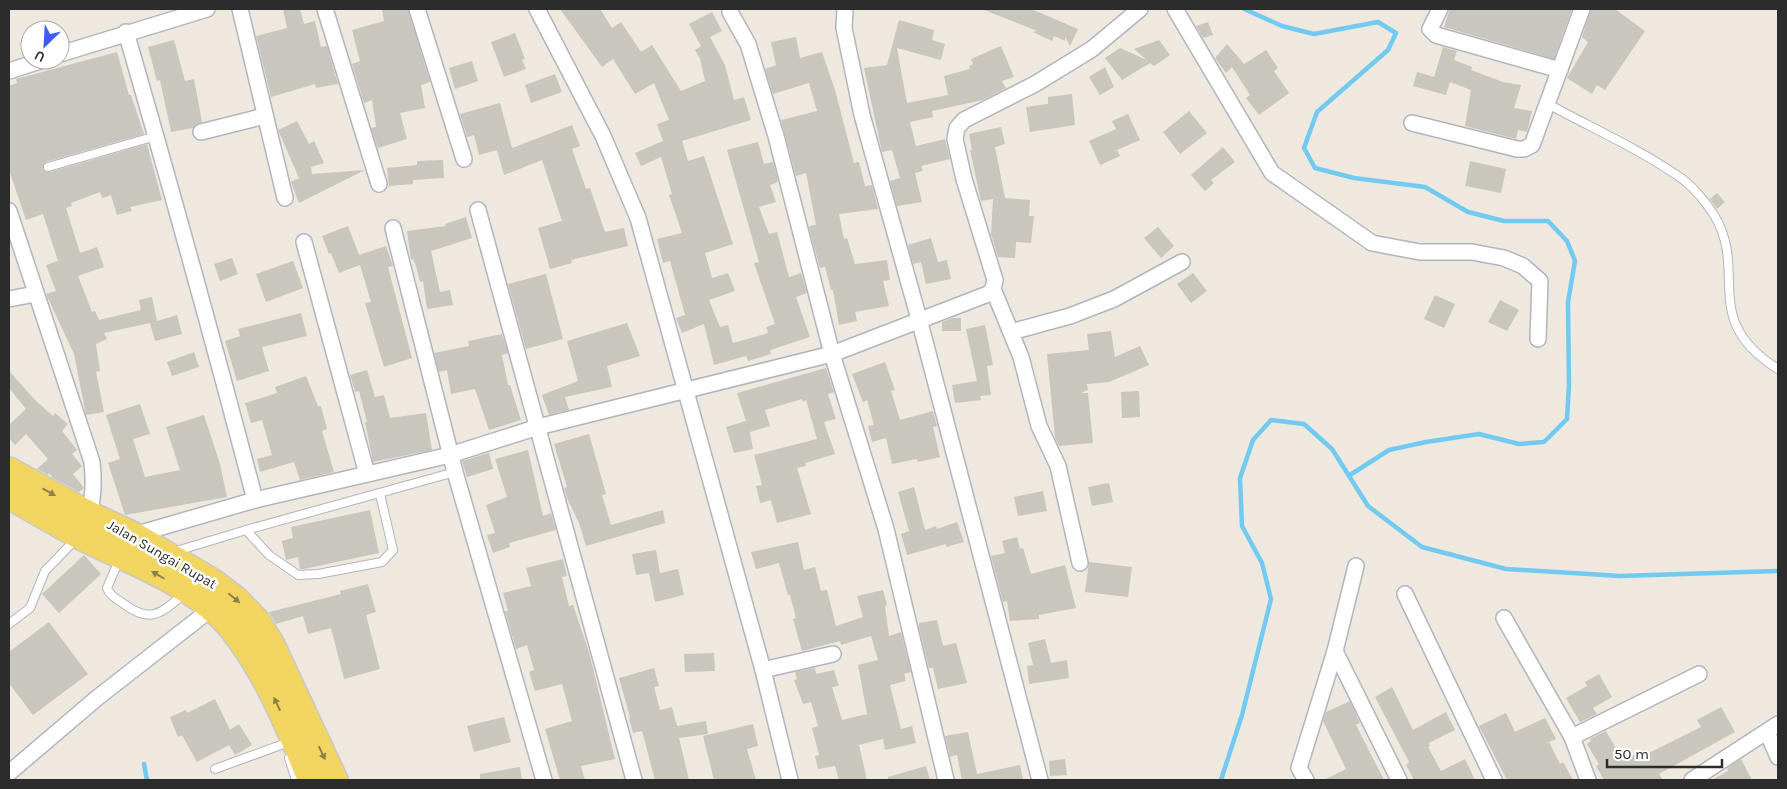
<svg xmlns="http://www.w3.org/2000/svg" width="1787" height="789" font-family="Karla,sans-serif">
<rect width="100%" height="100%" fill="#eee8df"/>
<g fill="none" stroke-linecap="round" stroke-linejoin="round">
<g stroke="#72caf0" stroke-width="4.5">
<path d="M1244,9L1282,26L1314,34L1378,22L1396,33L1388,50L1317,112L1304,148L1315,168L1354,178L1425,187L1468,212L1504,221H1548L1567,241L1575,261L1568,302L1569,385L1567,419L1544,442L1519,444L1479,434L1426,442L1389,450L1350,475"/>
<path d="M144,764L147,780"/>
<path d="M1221,780L1242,715L1271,599L1262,563L1242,526L1240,478L1253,440L1271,420L1304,424L1332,449L1368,506L1422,547L1506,569L1620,576L1778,571"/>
</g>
</g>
<g fill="#c9c6bd">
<path d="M283,9H300L304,24L315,21L321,47L327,46L338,84L316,88L315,84L271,97L256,36L287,28Z"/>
<path d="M382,9H408L430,82L421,85L425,108L400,113L407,139L378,148L371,128L376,127L372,100L364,103L352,64L360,61L352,30L384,21Z"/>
<path d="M560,9H600L612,28L621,22L641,52L652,45L681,91L705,81L700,59L695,50L701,46L689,24L712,12L722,31L710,37L725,65L734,100L744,97L751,120L682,141L688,161L704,156L733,244L705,253L712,278L728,273L735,291L709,300L720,327L728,325L733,343L768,333L766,327L775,324L754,263L759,262L727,150L758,142L764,164L773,162L778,180L776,183L770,185L776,202L759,207L769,234L777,232L789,277L801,273L807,293L796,297L810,337L770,350L771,354L748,361L746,356L714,365L704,324L682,333L676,318L685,315L670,261L663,263L657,239L682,233L669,195L672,194L661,157L641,166L635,153L663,141L657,124L669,120L654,83L635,94L613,59L602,67Z"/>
<path d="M982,9H1031L1078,29L1070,46L1065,37V41L1054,36L1052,41L1033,32L1037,31Z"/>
<path d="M1450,9H1572L1554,59L1444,27Z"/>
<path d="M1591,9H1615L1645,31L1605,90L1597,85L1592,94L1567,78L1588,42L1582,37Z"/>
<path d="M899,20L934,30L932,40L945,44L941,60L897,48L907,103L948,95L944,76L970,69L969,66L973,64L971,59L1001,46L1014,77L1002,81L1006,88L983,100L932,111L933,117L910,122L916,146L945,139L950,159L921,166L923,171L915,173L922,202L897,206L890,181L900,178L892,150L882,152L864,68L887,65Z"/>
<path d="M1208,22L1213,35L1203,38L1196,26Z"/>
<path d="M515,33L525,59L522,60L526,69L504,77L491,42Z"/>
<path d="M796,37L800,58L822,52L835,90L854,163L859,162L865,186L872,185L878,209L839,214L844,239L847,238L855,264L887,260L890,280L883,281L889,306L855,312L857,321L839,325L833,290H831L825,267L820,268L810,232L809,226L816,225L806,173L796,176L781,120L817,111L809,83L773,94L765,69L776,65L771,42Z"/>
<path d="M174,40L185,81L194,79L202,122L193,128L171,132L160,80L157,81L148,47Z"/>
<path d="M1159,40L1170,55L1154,66L1150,63L1122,80L1105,58L1120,48L1147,60L1134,49Z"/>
<path d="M1227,44L1244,64L1266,50L1278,68L1274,71L1289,93L1259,115L1246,98L1250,95L1232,67L1226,73L1215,58Z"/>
<path d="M1443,47L1457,51L1454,60L1472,67L1471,70L1503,82L1521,85L1514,108L1532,111L1527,132L1518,130L1516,139L1465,126L1471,90L1450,82L1446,95L1413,86L1417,72L1434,77Z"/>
<path d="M117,52L129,95H131L144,134L46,162L43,168L44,171L50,172L147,144L162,200L130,207L132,211L117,215L111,195L102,198L100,192L71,203L72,206L66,208L80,253L97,247L104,267L78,276L92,312L95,311L99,320L141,310L139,300L152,297L157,321L177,315L182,334L155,341L150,323L104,333L107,339L96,344L100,371L96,372L104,412L86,415L74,354L46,294L56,291L46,265L58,261L43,214L26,220L9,170V86L17,83L16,79Z"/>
<path d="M472,61L478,81L455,89L449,68Z"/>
<path d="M1105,67L1114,87L1100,95L1089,77Z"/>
<path d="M555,74L562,92L531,103L525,85Z"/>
<path d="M1072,94L1075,125L1030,132L1026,107L1048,104V97Z"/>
<path d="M500,103L512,148L572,125L580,146L572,149L586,189L590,188L605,232L624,228L628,246L571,260L572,263L550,269L538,228L562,221L542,160L504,175L497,150L479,155L474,135L467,137L460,114Z"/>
<path d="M1189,111L1207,133L1180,154L1163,132Z"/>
<path d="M1128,114L1140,140L1117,150L1120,156L1100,165L1089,141L1116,129L1112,121Z"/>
<path d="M297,121L309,144L314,141L324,163L311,167L312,174L365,170L299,203L291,182L299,178L278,130Z"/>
<path d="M1001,127L1005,144L995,147L1005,198L1030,200L1029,216H1034L1031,243L1016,242L1015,258L998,257L991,234L993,199L981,201L970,150H972L969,134Z"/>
<path d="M1223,147L1235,162L1211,180L1214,183L1205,191L1191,175Z"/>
<path d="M443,160L444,178L413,180V184L389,186L387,168L417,165V161Z"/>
<path d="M1470,161L1506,169L1501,193L1465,186Z"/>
<path d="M1717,193L1725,202L1717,209L1710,199Z"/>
<path d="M466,217L472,238L431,251L440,292L450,290L453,305L427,309L423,281L420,282L416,266L413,259L411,260L407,231L446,226L445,224Z"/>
<path d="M348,226L359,255L386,246L393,266L388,267L412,358L384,367L365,303L371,302L360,265L339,273L331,253L329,254L322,236Z"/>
<path d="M1158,227L1174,246L1161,258L1144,238Z"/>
<path d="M931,238L938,262L947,260L951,279L926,284L921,262L913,264L908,245Z"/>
<path d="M232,258L238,274L220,281L214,264Z"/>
<path d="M293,261L303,288L266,302L256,274Z"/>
<path d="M1193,273L1207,291L1191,303L1177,284Z"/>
<path d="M546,274L563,339L526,349L508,284Z"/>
<path d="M1435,295L1455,304L1444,328L1424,319Z"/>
<path d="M1500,300L1519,310L1507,331L1488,322Z"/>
<path d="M301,313L307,336L262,347L269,371L237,381L225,341L240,336L238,329Z"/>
<path d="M953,318H961V331H942V322Z"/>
<path d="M627,323L640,356L607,366L612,387L565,397L569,410L549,415L542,395L578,381L567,341Z"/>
<path d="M985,325L993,365L987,366L991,395L980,396L981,400L955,403L952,385L977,381L966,329Z"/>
<path d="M1111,331L1115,357L1140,346L1149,365L1109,382L1087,384L1088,390L1081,393H1088L1093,443L1059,446L1055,438L1047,354L1089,350L1087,334Z"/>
<path d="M502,334L508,353L502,355L508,385H510L521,420L489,430L475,389L451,394L447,370L439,372L434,353L469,346L468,341Z"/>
<path d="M194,352L199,367L172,376L167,362Z"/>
<path d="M885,362L895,390L891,391L900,420L933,411L937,426L933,427L940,457L918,462L917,459L892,464L886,438L872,442L868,426L874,425L867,400L863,402L852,374Z"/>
<path d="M826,368L834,392L828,394L836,419L824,422L835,454L805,463L806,466L797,468L811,514L777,523L771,500L760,503L756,486L762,485L754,455L817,439L806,400L803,402L802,399L765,410L770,426L750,432L753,449L734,453L726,427L746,421L737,393Z"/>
<path d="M367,370L375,397L384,395L390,418L426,413L432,450L373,462L365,422H367L359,391L355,392L350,375Z"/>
<path d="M9,371L35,400L53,416L55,413L68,424L62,431L77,450L72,454L82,466L73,474L84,488L79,492L53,478L49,473L48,475L37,469L48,459L26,434L15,445L9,438V425L26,409L9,388Z"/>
<path d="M306,376L318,406H321L327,429L322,431L334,472L300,480L294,462L260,472L257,459L272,455L262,420L251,423L245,403L277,393L275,387Z"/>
<path d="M1139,391L1140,417L1122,418L1121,392Z"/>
<path d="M140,404L150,434L133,439L145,477L180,470L166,427L204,415L220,464L227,497L125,515L108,463L120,459L106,415Z"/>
<path d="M589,434L606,494L602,495L611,525L663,510L665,523L586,546L579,523L567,498L564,488L567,487L554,444Z"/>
<path d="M528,450L543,516L551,513L556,530L509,543L510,547L493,553L487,535L495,533L486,505L507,497L495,459Z"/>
<path d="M489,453L493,469L467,477L462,461Z"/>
<path d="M1109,483L1113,502L1092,506L1088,487Z"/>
<path d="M914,487L925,530L936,526L937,529L957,522L964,542L946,547V544L907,555L901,534L909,531L898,492Z"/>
<path d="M1043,491L1047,511L1018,516L1014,497Z"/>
<path d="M370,510L379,553L304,569H300L298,557L286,560L282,541L293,538L291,527Z"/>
<path d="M1017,537L1020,549L1023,548L1031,574L1065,565L1076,608L1039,615V619L1010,621L1007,601L1003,602L991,556L1005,553L1002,541Z"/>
<path d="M798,542L804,570L815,567L821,591L827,590L836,626L863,617L857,596L883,590L887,605L885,606L889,636L901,632L911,672L904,674L906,681L890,685L901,729L912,726L916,743L885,750L883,739L859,745L867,780H839L835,766L818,769L815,756L819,755L812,728L818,726L811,702L803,704L794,680L797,679L795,672L815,668L816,674L834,670L839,686L832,687L842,720L867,714L858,665L878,660L871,636L841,645L840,641L802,651L793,619L796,618L790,595H788L779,563L756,569L751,552Z"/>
<path d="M656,550L660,573L678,569L684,595L655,602L649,573L636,575L632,554Z"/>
<path d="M84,555L101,574L59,613L42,594Z"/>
<path d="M563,559L567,576L562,577L569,606L573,605L589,652L615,759L581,766L585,780H560L545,729L572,721L562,684L535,691L529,672L534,670L527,645L516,649L505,611H508L503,593L531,586L526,568Z"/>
<path d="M1089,562L1132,567L1128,597L1085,592Z"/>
<path d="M368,584L376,612L366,615L380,669L344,679L331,628L308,634L303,616L276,624L269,612L341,594L340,591Z"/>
<path d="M937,620L943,646L956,643L967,683L938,689L933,668H929L919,627V623Z"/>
<path d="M49,622L88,674L33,715L9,683V652Z"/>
<path d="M1045,639L1051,663L1067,660L1069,678L1029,684L1027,666L1033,665L1028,643Z"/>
<path d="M714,653L715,671L685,672L684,654Z"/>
<path d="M654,668L659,686L654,687L660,710L672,707L677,726L706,721L708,734L679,738L689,780H655L642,731L633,733L629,718L630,717L619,678Z"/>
<path d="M1599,674L1612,697L1593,708L1597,714L1580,722L1566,698L1587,686L1585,682Z"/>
<path d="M1392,687L1413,730L1446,712L1455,730L1429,743L1430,746L1428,747L1441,771L1465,759L1475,780H1414L1406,765L1409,762L1375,697Z"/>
<path d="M215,699L230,730L239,724L252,745L235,755L229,745L197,762L182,735L178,737L170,717L186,710L187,713Z"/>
<path d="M1350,701L1360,723L1356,725L1384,780H1324L1346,769L1323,721L1326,712Z"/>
<path d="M1721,707L1735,732L1659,774L1663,780H1604L1596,766L1599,764L1587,744L1591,741L1590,739L1606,731L1623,761L1645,749L1647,754L1701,727L1697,720Z"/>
<path d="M1506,713L1515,732L1545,718L1556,739L1549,742L1560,764L1563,762L1573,780H1507L1479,726Z"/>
<path d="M504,717L511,742L474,752L467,726Z"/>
<path d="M753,724L758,746L747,749L756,780H714L703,736Z"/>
<path d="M968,732L977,774L1020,765L1023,780H962L957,755L950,757L945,736Z"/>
<path d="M1065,759L1067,775L1050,776L1049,761Z"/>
<path d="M1741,759L1752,780H1712L1728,771L1727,768Z"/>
<path d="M926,766L930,780H888V777Z"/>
<path d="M520,767L522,780H480V774Z"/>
</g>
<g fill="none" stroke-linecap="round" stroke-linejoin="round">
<defs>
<g id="lane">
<path d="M1548,104C1590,127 1639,149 1678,176C1691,184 1706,202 1714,215C1749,272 1699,320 1778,369"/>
<path d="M48,167L156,136"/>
<path d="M246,530L269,555L298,575L318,574L382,562L393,550L380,494"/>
<path d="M173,552L246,530L455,472"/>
<path d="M120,558L107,588C109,595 117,599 124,604C152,625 162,612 185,593"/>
<path d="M9,624L30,608L45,571L76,539"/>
<path d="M289,758L296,780"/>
<path d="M215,769L292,741"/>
</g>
<g id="street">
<path d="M240,9L285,198"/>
<path d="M325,9L379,184"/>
<path d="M417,9L464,159"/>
<path d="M537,9L603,136L638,218L763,670L790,780"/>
<path d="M845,9L844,28L862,115L919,319L1040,780"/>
<path d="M1175,9L1272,173L1372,243L1420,252H1472L1504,258L1523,266L1540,281L1538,339"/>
<path d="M1440,9L1430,29L1436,35L1560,70"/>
<path d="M730,12L748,44L776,136L832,354L886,529L946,780"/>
<path d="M126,32C171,188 214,343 255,500"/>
<path d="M60,54L207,9"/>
<path d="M9,71L43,60"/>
<path d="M1412,123L1517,149H1524L1532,145L1582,9"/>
<path d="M201,132L265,116"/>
<path d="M478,210L634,780"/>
<path d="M9,211L92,462C94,480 94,496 89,514"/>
<path d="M393,228L455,472L544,780"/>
<path d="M304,242L367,474"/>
<path d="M993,289L1021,357L1039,426L1058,466L1080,563"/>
<path d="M9,299L35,294"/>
<path d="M1011,332L1070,316L1114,299L1182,262"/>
<path d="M134,535L255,500L450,455L538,427L832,354L988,294L993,289L995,280L964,179L955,139L957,128L964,120L1035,84L1092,49L1140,9"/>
<path d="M1405,594L1494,780"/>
<path d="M1504,618L1572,737L1588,780"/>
<path d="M1335,651L1399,780"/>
<path d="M763,670L833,654"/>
<path d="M1767,732L1778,757"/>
<path d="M1572,737L1699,674"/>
<path d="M9,773L97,698L211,609"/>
<path d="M1306,780L1299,768L1335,651L1356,566"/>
<path d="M1692,780L1778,724"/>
</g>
<g id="primary">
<path d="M9,470L89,514L134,535L212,581L237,600L258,622L272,645L335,780"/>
<path d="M9,496C33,510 57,524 81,537C130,562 197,585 232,629C267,673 289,729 311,780"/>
</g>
</defs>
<use href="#lane" stroke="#b2b4c0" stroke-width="10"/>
<use href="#street" stroke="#b2b4c0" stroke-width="18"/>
<use href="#primary" stroke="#c8c8c8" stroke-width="28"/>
<use href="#lane" stroke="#fff" stroke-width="8"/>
<use href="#street" stroke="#fff" stroke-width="15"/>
<use href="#primary" stroke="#f2d560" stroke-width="25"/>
</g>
<defs><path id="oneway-solid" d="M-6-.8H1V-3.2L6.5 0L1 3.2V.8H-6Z" transform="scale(1.25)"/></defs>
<g fill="#8f8046">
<use href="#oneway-solid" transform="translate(49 492) rotate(29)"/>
<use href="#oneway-solid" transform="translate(158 575) rotate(-150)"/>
<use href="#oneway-solid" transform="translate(234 598) rotate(40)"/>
<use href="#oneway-solid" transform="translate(277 704) rotate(-115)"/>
<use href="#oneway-solid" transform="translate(322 753) rotate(65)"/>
</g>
<g text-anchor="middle" stroke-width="5" stroke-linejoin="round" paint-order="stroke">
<g font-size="14" fill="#2c2c2c" stroke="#fff">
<text transform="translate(162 554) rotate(30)" y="5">Jalan Sungai Rupat</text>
</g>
</g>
<rect width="1787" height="789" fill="none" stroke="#2c2c2c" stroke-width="20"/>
<g transform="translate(45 45) rotate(205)"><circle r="24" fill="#ffffff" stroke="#ababab"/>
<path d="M0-4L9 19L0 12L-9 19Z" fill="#3e5bfb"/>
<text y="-8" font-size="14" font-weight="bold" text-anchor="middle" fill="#2c2c2c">U</text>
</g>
<path d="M1607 759v8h115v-8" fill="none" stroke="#2c2c2c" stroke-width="2.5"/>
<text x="1614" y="759" font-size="15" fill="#2c2c2c" stroke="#ffffff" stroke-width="4" paint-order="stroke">50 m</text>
</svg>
